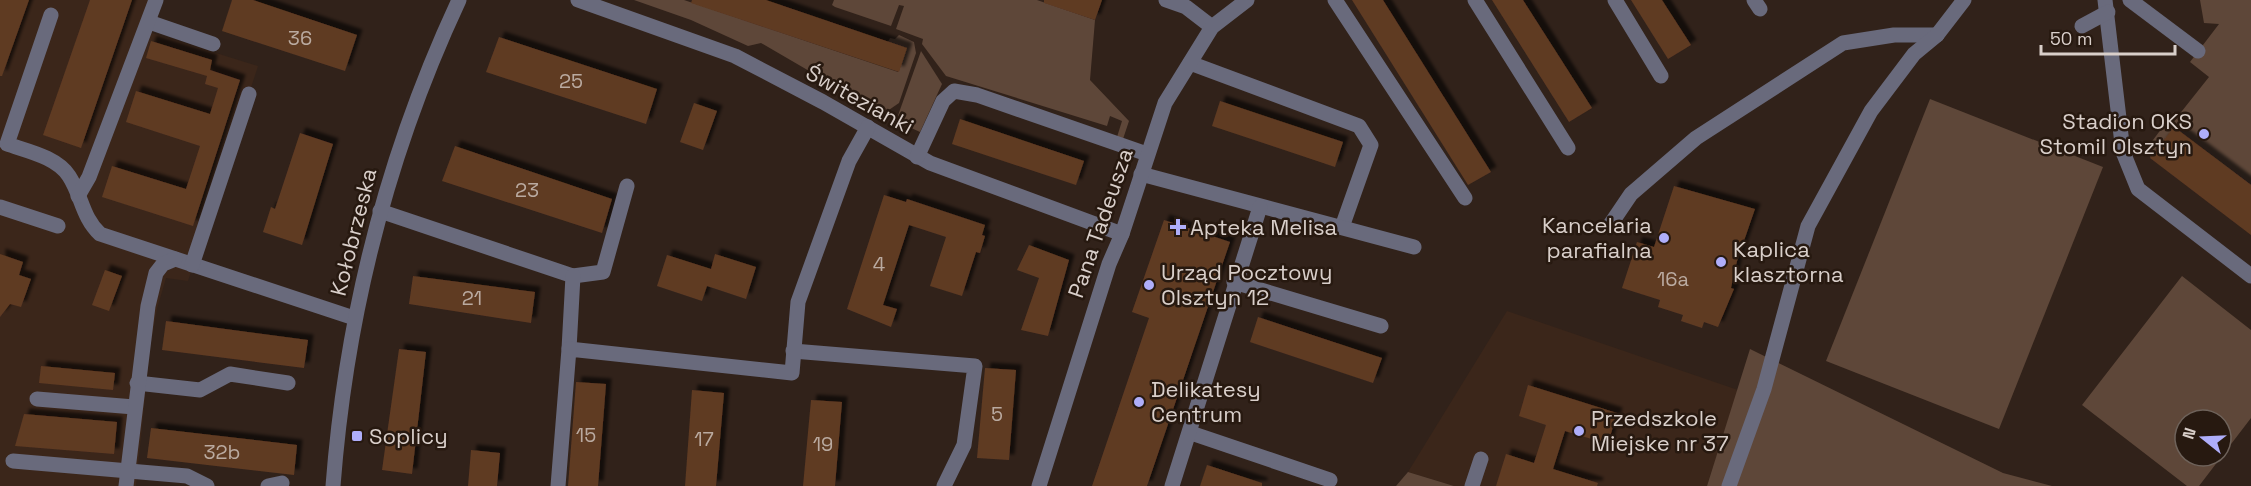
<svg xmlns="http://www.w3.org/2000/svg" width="2251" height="486" font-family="'Space Grotesk',sans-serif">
<defs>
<filter id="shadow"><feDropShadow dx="5.5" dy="-5.5" stdDeviation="1.5" flood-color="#0009"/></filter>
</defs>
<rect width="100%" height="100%" fill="#31221a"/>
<g fill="#3b261a">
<path d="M0,0H163L152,33L258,66L188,281L166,278L157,309L150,348L136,486H0Z"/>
<path d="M1507,311L1738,390L1707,486H1454L1408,472Z"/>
</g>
<g fill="#5e4739" fill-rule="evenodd">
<path d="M634,0H684L898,72L907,48L888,42L890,38L895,39L899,35L914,42L916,53L899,103L883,114L761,43L748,46L691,20Z"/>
<path d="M834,0H1037L1095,20L1090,80L1129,121L1123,139L1117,137L1122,121L1110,116L1107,126L946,76L922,44L923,39L896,29L904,6L899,5L891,26L835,7L832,5Z"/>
<path d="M2200,0H2251V234L2144,152L2174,112L2178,116L2209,77L2190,62L2219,24L2204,23Z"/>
<path d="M921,51L942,84L920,132L896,121Z"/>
<path d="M1930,99L2103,167L1999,429L1826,361Z"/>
<path d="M2182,276L2251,330V418L2199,486H2187L2082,405ZM2185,420H2221V456H2185Z"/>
<path d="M1750,349L2003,473L2052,486H1707Z"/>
<path d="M1408,472L1454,486H1396Z"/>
</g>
<g fill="#5f3a23" filter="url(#shadow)">
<path d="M0,0H29L2,76H0Z"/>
<path d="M90,0H132L81,148L43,135Z"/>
<path d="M232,0H253L357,35L345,71L222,31Z"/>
<path d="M692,0H766L907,48L899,72L691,3Z"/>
<path d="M1044,0H1102L1095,20L1044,3Z"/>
<path d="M1352,0H1383L1491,172L1468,185Z"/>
<path d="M1492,0H1523L1592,108L1569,122Z"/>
<path d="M1631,0H1662L1691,45L1668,59Z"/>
<path d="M499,37L657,89L646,124L486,72Z"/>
<path d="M151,41L212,60L210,70L240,80L193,226L102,197L112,166L186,189L200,146L126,122L136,91L210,114L218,88L205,84L207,76L146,58Z"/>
<path d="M1220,101L1343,142L1335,167L1212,126Z"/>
<path d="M694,103L717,111L703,150L680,142Z"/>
<path d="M960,119L1084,161L1076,185L952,144Z"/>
<path d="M2174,127L2251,185V235L2150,158Z"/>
<path d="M300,133L333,144L302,245L263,232L271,207L275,209Z"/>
<path d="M455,146L612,199L602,233L442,181Z"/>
<path d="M1674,186L1755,209L1737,261L1731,288L1734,289L1718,327L1704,322L1702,328L1681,321L1683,315L1658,307L1660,300L1622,288L1637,242L1654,247Z"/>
<path d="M884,195L906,202L907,199L985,225L982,235L985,236L980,253L976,252L962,296L930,286L946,237L909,225L883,305L897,309L891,327L847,309Z"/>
<path d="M1164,220L1230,242L1147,486H1092L1149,318L1132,312Z"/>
<path d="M1029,245L1069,260L1048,336L1021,330L1039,278L1017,270Z"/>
<path d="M0,254L23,262L19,275L31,279L21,307L10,304L0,317Z"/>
<path d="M715,254L756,267L746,299L707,286L702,301L657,286L667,255L711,269Z"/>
<path d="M105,270L122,276L109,311L92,305Z"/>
<path d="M413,276L535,292L531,323L409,304Z"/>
<path d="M1258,317L1382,358L1373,383L1250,342Z"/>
<path d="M166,321L308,340L304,368L162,350Z"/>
<path d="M399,349L426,352L412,474L382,470Z"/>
<path d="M41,366L115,373L113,390L39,383Z"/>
<path d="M985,368L1016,370L1009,460L977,458Z"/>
<path d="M576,382L606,384L598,486H568Z"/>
<path d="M1528,385L1617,413L1608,444L1565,431L1553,469L1598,483L1597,486H1496L1506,454L1534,463L1546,425L1519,416Z"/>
<path d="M692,390L724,393L716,486H685Z"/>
<path d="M811,400L842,402L835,486H803Z"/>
<path d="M24,414L117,422L114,454L15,446Z"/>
<path d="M151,428L297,445L294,475L147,458Z"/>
<path d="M471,450L500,453L497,486H468Z"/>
<path d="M1207,465L1262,483V486H1200Z"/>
</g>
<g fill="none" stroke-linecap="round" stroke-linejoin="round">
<g stroke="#696a7c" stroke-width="15">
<path d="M578,0L735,56L823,102L930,163L1122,234"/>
<path d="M1166,0L1186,7L1212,27"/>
<path d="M1335,0L1465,198"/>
<path d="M1475,0L1568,148"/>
<path d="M1615,0L1661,76"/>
<path d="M1754,0L1760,9"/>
<path d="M2105,0L2123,152L2138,189L2251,276"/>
<path d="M2130,0L2198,51"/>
<path d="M51,15L7,144C27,151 57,157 69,176C82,196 82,217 100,234L354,318"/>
<path d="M149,22L213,44"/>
<path d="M2082,26L2108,12"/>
<path d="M1190,63L1359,126L1371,145L1342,227"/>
<path d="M917,157L943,101L954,91L977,95L1147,154"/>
<path d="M1141,174L1414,247"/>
<path d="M78,196L89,177L156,0"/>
<path d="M0,207L58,226"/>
<path d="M380,211L573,276L603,272L627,186"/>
<path d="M1610,225L1631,194L1696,138L1843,43L1894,35H1937"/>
<path d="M192,265L249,94"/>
<path d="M1234,282L1381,326"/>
<path d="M569,349L573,276"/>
<path d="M793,351L975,366L964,445L944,486"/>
<path d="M137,383L200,390L230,374L288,383"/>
<path d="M37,399L134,407"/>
<path d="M1191,433L1330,480"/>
<path d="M13,461L187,476L207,486"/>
<path d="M126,486L148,306L156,273L163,264L175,259"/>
<path d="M268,486L282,483"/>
<path d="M333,486C346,317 387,154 459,0"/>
<path d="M558,486L569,349L792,373L798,302L849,161L868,127"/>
<path d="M1039,486L1109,264L1122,234L1165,103L1212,27L1247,0"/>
<path d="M1172,486L1260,207"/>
<path d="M1472,486L1481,459"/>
<path d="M1729,486L1764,389L1808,226L1871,111L1914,54L1937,35L1964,0"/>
</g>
</g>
<g fill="#afaefa" stroke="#271910" stroke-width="2">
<circle cx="2204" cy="134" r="6"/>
<path d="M1175 218h6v6h6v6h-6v6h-6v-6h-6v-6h6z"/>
<circle cx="1664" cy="238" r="6"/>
<circle cx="1721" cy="262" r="6"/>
<circle cx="1149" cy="285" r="6"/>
<circle cx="1139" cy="402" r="6"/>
<circle cx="1579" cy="431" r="6"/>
<rect x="351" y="430" width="12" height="12" rx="3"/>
</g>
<g text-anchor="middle" stroke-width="5" stroke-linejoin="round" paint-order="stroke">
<g font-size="20" fill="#baaaa0">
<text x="300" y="45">36</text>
<text x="571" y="88">25</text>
<text x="527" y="197">23</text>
<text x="879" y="271">4</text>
<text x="1673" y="286">16a</text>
<text x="472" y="305">21</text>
<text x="997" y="421">5</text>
<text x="586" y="442">15</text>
<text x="704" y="446">17</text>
<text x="823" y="451">19</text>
<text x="222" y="459">32b</text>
</g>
<g font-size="22" fill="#d9cfca" stroke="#271910">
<text transform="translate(860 99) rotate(29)" y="8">Świtezianki</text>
<text transform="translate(1100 223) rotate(-71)" y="8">Pana Tadeusza</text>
<text transform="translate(353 232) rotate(-76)" y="8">Kołobrzeska</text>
</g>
<g font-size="22" fill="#d9cfca" stroke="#271910" text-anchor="start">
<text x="2192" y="129" text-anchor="end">Stadion OKS<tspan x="2192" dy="25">Stomil Olsztyn</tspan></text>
<text x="1652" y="233" text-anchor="end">Kancelaria<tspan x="1652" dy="25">parafialna</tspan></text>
<text x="1190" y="235">Apteka Melisa</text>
<text x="1733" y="257">Kaplica<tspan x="1733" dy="25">klasztorna</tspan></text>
<text x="1161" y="280">Urząd Pocztowy<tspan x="1161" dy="25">Olsztyn 12</tspan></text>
<text x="1151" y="397">Delikatesy<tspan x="1151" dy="25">Centrum</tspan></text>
<text x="1591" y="426">Przedszkole<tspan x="1591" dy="25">Miejske nr 37</tspan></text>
<text x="369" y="444">Soplicy</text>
</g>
</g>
<g transform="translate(2203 438) rotate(288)"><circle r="28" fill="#271910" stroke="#6e625a" stroke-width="1.5"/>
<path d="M0-4.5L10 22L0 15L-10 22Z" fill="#afaefa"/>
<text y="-9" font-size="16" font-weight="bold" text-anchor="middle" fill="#d9cfca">N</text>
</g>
<path d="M2041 45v9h134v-9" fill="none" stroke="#d9cfca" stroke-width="3"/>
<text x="2050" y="45" font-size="18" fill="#d9cfca" stroke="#271910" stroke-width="4.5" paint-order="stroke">50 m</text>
</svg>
